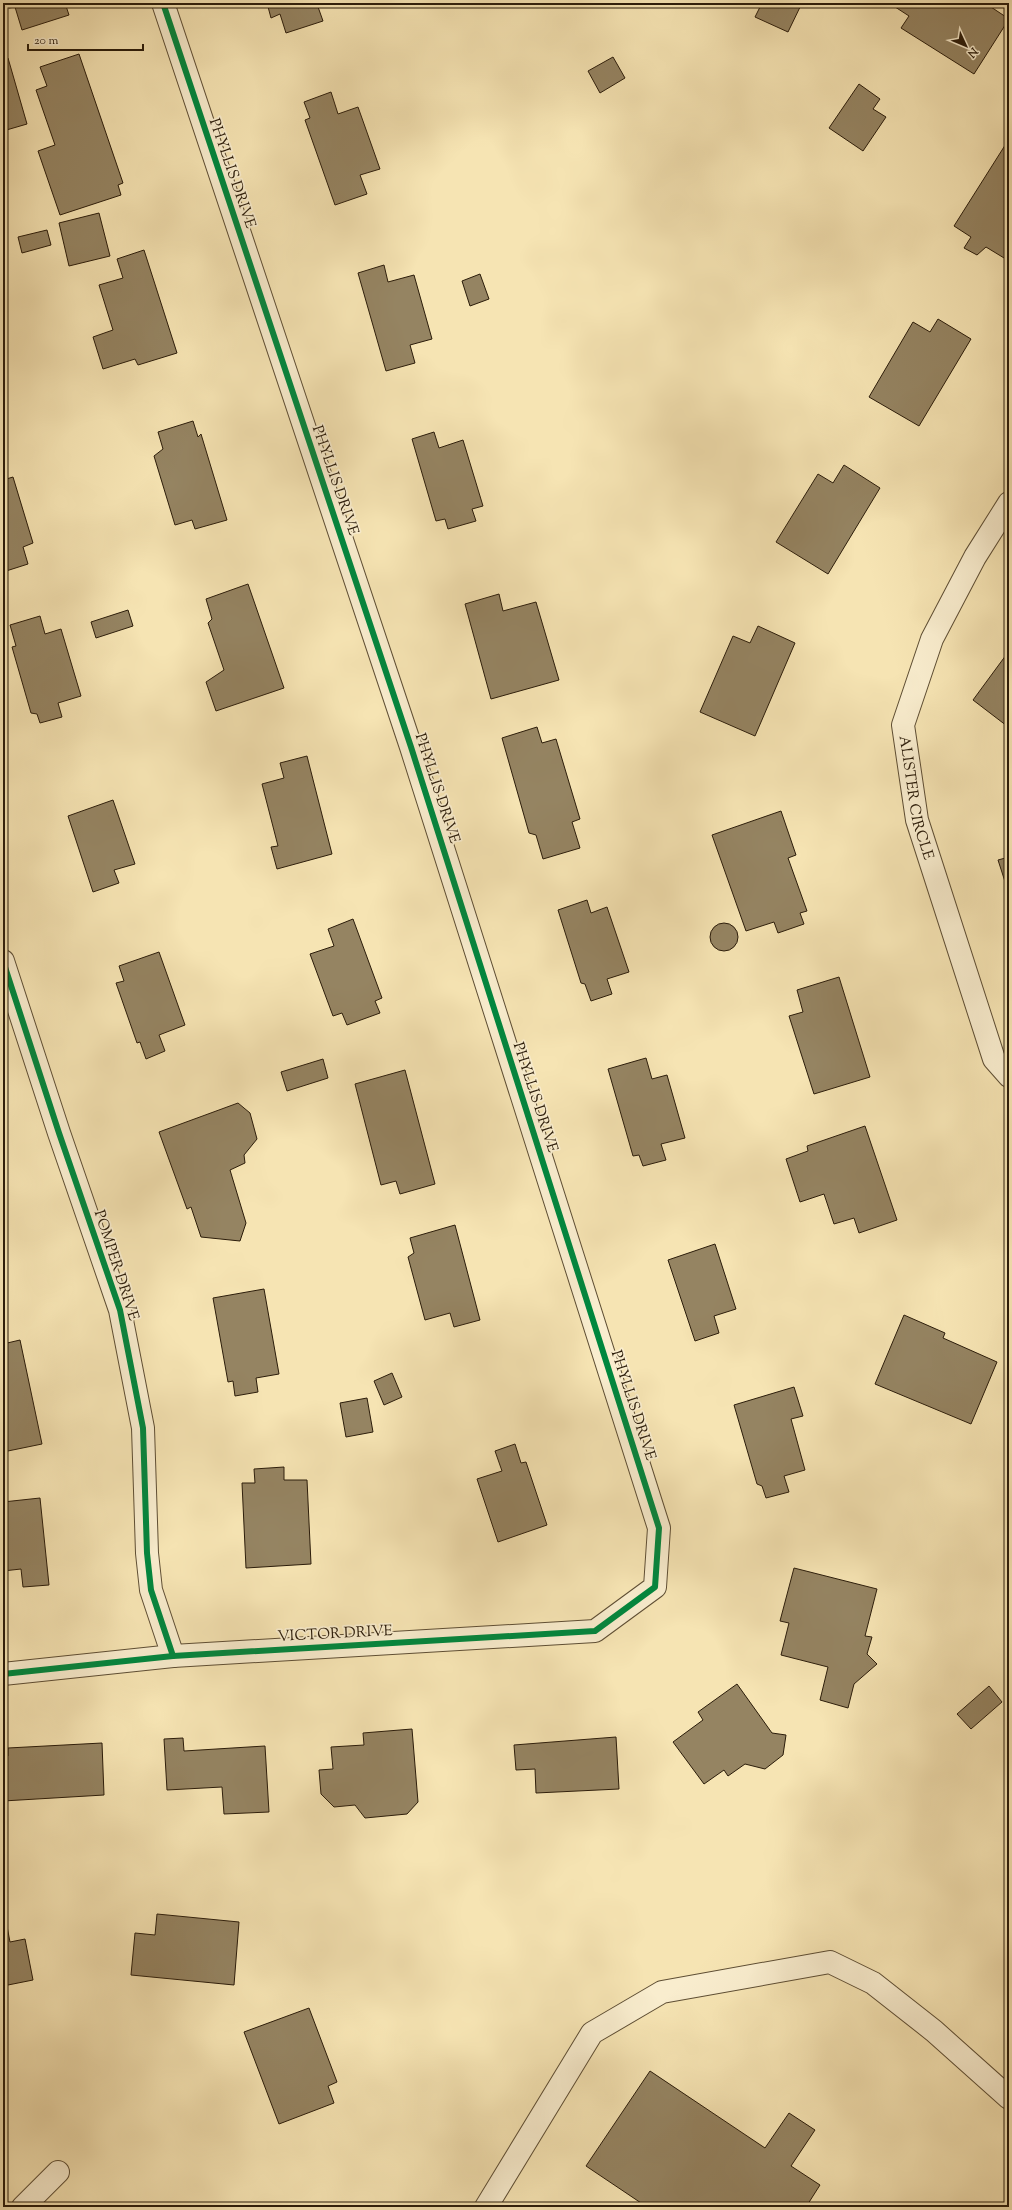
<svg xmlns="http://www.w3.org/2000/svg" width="1012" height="2210" font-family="'Sorts Mill Goudy',serif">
<rect width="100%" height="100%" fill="#f6e4b3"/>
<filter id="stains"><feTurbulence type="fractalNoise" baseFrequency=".005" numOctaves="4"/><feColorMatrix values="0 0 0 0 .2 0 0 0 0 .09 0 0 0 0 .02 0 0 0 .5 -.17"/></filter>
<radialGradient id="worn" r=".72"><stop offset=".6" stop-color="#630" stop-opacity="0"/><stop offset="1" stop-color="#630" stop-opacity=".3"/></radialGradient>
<g fill="#958462" stroke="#2b1c0a">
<path d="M8,3H65L69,15L22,30L15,7L9,8Z"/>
<path d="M267,3H319L317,4L323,21L286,33L280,14L271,18Z"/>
<path d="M762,3H802L788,32L755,17Z"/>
<path d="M889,3H985L1009,19L974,74L901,28L909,16Z"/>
<path d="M79,54L123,183L118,185L121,195L60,215L38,151L55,145L36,90L47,86L40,67Z"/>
<path d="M613,57L625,78L600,93L588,71Z"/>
<path d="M8,58L27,124L3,131V59Z"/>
<path d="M859,84L880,99L873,109L886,117L863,151L829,128Z"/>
<path d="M331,92L338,114L358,107L380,169L360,175L367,194L335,205L305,120L310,118L304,102Z"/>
<path d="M1009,139V261L986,247L977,255L964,248L971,237L954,226Z"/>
<path d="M99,213L110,256L69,266L59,223Z"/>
<path d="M47,230L51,245L22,253L18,237Z"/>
<path d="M144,250L177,353L138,365L135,359L103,369L93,337L113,330L99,285L123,278L117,259Z"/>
<path d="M384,265L388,282L414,275L432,339L410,345L415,363L386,371L358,273Z"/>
<path d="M480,274L489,299L470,306L462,281Z"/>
<path d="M938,319L971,339L919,426L869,397L913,322L930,332Z"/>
<path d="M193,421L198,437L201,434L227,520L195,529L192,520L175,525L154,456L163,449L158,432Z"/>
<path d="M434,432L439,448L463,440L483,506L472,509L476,521L448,529L445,519L436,521L412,439Z"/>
<path d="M844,465L880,488L828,574L776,542L818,474L833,483Z"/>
<path d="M13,477L33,543L23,547L28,564L3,572V480Z"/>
<path d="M248,584L284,688L216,711L206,682L224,670L208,623L212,619L206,599Z"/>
<path d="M499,594L503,611L536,602L559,680L491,699L465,604Z"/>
<path d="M128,610L133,626L96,638L91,622Z"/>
<path d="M40,616L45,634L61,629L81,696L58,703L62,717L40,723L37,714L31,713L12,647L16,646L10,625Z"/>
<path d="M758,626L795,643L755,736L700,712L733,636L750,643Z"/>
<path d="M1009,651V723L1007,726L973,700Z"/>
<path d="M537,727L542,743L556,739L580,819L572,822L580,848L543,859L536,835L529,833L502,738Z"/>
<path d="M307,756L332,854L277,869L271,847L278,846L262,784L284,778L280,763Z"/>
<path d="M113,800L135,864L114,870L119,883L93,892L68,816Z"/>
<path d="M781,811L796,855L788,858L807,911L800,913L804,924L778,933L774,922L746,931L712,835Z"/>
<path d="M1009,857V894L998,860Z"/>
<path d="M587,900L591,913L607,907L629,972L607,979L612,994L591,1001L585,984L581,983L558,910Z"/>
<path d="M353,919L382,998L375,1001L380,1013L347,1025L342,1013L333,1016L310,954L334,946L328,929Z"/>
<circle cx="724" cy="937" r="14"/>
<path d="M159,952L185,1025L159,1035L165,1051L146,1059L140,1042L137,1043L116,983L124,981L119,966Z"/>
<path d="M839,977L870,1077L814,1094L789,1016L803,1012L797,990Z"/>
<path d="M646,1058L652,1079L667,1075L685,1138L661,1144L666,1160L643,1166L639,1155L633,1156L608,1069Z"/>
<path d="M323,1059L328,1078L287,1091L281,1072Z"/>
<path d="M405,1070L435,1184L400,1194L396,1181L381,1185L355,1084Z"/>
<path d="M238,1103L250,1113L257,1139L244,1155L245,1163L230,1170L246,1223L240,1241L201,1237L191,1207L187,1209L159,1132Z"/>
<path d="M865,1126L897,1220L859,1233L854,1218L834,1224L824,1194L800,1202L786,1159L808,1151L807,1146Z"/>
<path d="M455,1225L480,1320L454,1327L450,1313L425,1320L408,1257L414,1253L410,1238Z"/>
<path d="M715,1244L736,1309L714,1316L719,1333L695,1341L668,1260Z"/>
<path d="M264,1289L279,1374L256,1378L258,1392L235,1396L233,1381L228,1382L213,1298Z"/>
<path d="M904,1315L945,1333L943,1338L997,1362L971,1424L875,1384Z"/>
<path d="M20,1340L42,1444L3,1452V1344Z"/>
<path d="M392,1373L402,1397L384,1405L374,1381Z"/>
<path d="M794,1387L803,1416L791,1419L805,1470L784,1476L789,1492L766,1498L762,1486L757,1484L734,1405Z"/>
<path d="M367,1398L373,1432L346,1437L340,1403Z"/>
<path d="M515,1444L521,1463L526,1462L547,1525L498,1542L477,1479L502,1471L495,1451Z"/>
<path d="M284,1467V1480H307L311,1564L246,1568L242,1483H255L254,1469Z"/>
<path d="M40,1498L49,1585L23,1587L21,1569L3,1571V1502Z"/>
<path d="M794,1568L877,1589L865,1636L872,1637L867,1654L877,1664L854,1684L848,1708L820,1700L828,1667L781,1655L789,1623L780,1621Z"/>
<path d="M737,1684L772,1733L786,1735L783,1755L765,1769L745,1764L728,1776L724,1770L704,1784L673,1742L703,1720L698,1712Z"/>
<path d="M989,1686L1002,1702L971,1729L957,1714Z"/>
<path d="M412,1729L418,1802L407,1814L365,1818L355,1805L334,1807L321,1794L319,1770L333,1769L331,1747L364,1745L363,1733Z"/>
<path d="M616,1737L619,1789L536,1793L535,1769L516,1770L514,1745Z"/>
<path d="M183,1738L184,1751L265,1746L269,1812L224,1814L222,1787L167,1790L164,1739Z"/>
<path d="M102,1743L104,1795L3,1801V1757L8,1756V1748Z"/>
<path d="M157,1914L239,1922L234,1985L131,1975L135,1933L155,1935Z"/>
<path d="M3,1921H6L10,1942L25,1939L33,1980L3,1986Z"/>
<path d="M309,2008L337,2082L328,2086L334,2103L279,2124L244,2032Z"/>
<path d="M650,2071L765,2148L789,2113L815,2130L791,2166L820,2185L806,2207H647L586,2166Z"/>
</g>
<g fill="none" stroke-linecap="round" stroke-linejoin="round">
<defs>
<g id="minor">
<path id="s1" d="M1009,503L975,557L932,639L903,725L917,820L994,1059L1009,1076"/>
<path d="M3,961L59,1133L120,1310L143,1428L147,1553L151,1590L173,1656"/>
<path d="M3,1674L173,1656L595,1631L655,1587L659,1528L411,747L163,3"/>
<path d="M23,2207L58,2172"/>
<path d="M486,2207L592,2033L662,1992L830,1962L873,1983L934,2031L1009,2098"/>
</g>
</defs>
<use href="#minor" stroke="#5e4e34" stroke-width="24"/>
<use href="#minor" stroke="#f9edce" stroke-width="22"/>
<defs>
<g id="cycleway">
<path d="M3,961L59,1133L120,1310L143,1428L147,1553L151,1590L173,1656"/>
<path d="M3,1674L173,1656L595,1631L655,1587L659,1528L411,747L163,3"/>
</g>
</defs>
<use href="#cycleway" stroke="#f9edce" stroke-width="8"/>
<use href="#cycleway" stroke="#00873e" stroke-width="6"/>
</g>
<g text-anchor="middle" stroke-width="3.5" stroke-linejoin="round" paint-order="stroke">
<g font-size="15" fill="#2b1c0a" stroke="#f9edce">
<text transform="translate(233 173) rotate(71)" y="5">PHYLLIS DRIVE</text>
<text transform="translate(336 480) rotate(71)" y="5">PHYLLIS DRIVE</text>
<text transform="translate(438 788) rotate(72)" y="5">PHYLLIS DRIVE</text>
<text dy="5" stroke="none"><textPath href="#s1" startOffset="321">ALISTER CIRCLE</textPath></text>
<text transform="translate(536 1097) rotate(72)" y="5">PHYLLIS DRIVE</text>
<text transform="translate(117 1265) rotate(72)" y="5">POMPER DRIVE</text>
<text transform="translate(634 1405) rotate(72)" y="5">PHYLLIS DRIVE</text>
<text transform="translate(335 1633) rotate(-3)" y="5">VICTOR DRIVE</text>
</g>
</g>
<rect width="1012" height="2210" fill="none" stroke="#f6e4b3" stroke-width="16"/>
<rect x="4" y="4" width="1004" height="2202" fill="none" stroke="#2b1c0a" stroke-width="2"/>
<rect x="8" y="8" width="996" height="2194" fill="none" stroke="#2b1c0a"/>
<g transform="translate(966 46) rotate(134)" stroke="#f9edce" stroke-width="3" paint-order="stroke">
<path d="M0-3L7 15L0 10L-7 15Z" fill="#2b1c0a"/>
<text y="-6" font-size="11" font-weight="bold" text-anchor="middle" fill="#2b1c0a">N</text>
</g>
<path d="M28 44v6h115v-6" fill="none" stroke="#2b1c0a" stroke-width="2"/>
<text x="34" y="44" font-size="12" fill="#2b1c0a" stroke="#f9edce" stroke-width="3" paint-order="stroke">20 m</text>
<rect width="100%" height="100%" filter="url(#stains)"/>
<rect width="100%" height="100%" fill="url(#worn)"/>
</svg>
